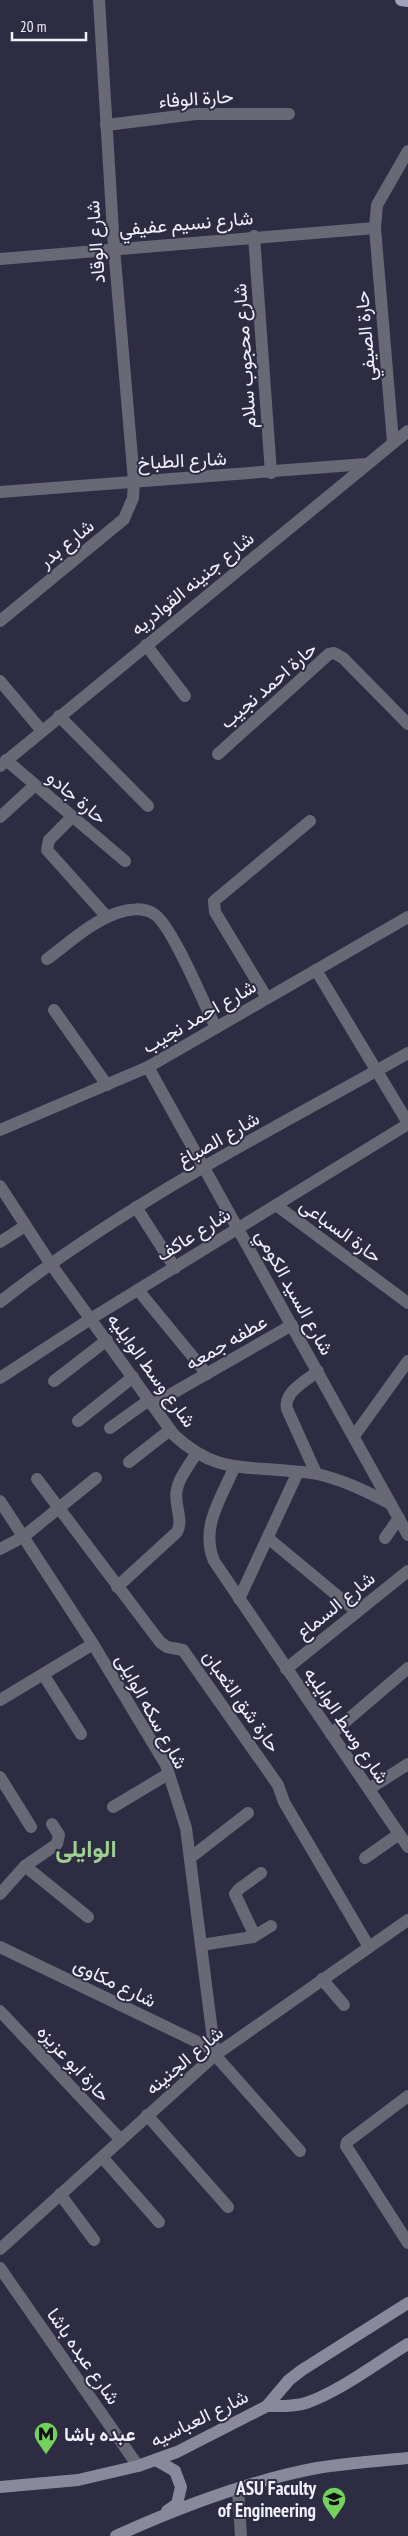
<svg xmlns="http://www.w3.org/2000/svg" width="408" height="2536" font-family="'PT Sans Narrow',Vazirmatn,sans-serif">
<rect width="100%" height="100%" fill="#2e2c43"/>
<g fill="none" stroke-linecap="round" stroke-linejoin="round">
<g stroke="#696875" stroke-width="12">
<path d="M106,125L196,114H289"/>
<path d="M254,236L271,473"/>
<path d="M0,259L375,228"/>
<path d="M393,442L375,228L377,205L408,151"/>
<path d="M0,492L366,464"/>
<path d="M0,621L124,519L133,498L134,481L114,248L99,0"/>
<path d="M146,645L185,696"/>
<path d="M0,681L42,731"/>
<path d="M59,716L148,806"/>
<path d="M218,754L329,654L334,653L343,658L408,724"/>
<path d="M6,760L125,861"/>
<path d="M0,766L408,431"/>
<path d="M0,817L34,786"/>
<path d="M72,817L49,840L47,850L107,917"/>
<path d="M47,959C69,943 91,922 117,913C128,909 144,907 154,914C172,925 205,1006 216,1028"/>
<path d="M316,970L408,1123"/>
<path d="M267,998L215,912L214,901L310,821"/>
<path d="M54,1010L107,1085"/>
<path d="M148,1067L408,1535"/>
<path d="M0,1130L148,1067L408,917"/>
<path d="M0,1186L50,1263L174,1435C214,1472 240,1466 290,1471C299,1472 309,1472 317,1474C344,1480 367,1492 391,1504"/>
<path d="M276,1205L408,1303"/>
<path d="M136,1207L175,1268"/>
<path d="M0,1242L25,1226"/>
<path d="M138,1290L207,1374"/>
<path d="M0,1302C125,1203 270,1131 408,1053"/>
<path d="M0,1378L92,1318L408,1124"/>
<path d="M54,1381L107,1340"/>
<path d="M152,1405L292,1325"/>
<path d="M78,1421L133,1377"/>
<path d="M110,1428L149,1400"/>
<path d="M354,1436L408,1361"/>
<path d="M129,1462L170,1430"/>
<path d="M234,1468C221,1499 200,1527 214,1561L408,1847"/>
<path d="M316,1473L287,1409C283,1392 306,1381 318,1371"/>
<path d="M37,1479L160,1642L167,1647L183,1650L278,1785L284,1802L369,1947"/>
<path d="M0,1501L93,1644L166,1765L186,1828L215,2055L300,2151"/>
<path d="M268,1538L357,1612"/>
<path d="M385,1538L399,1518"/>
<path d="M0,1549L23,1537L96,1478"/>
<path d="M117,1587L177,1532C184,1519 173,1503 177,1489C179,1477 190,1464 196,1454"/>
<path d="M239,1599L298,1472"/>
<path d="M286,1669L408,1571"/>
<path d="M43,1674L81,1734"/>
<path d="M0,1700L93,1644"/>
<path d="M331,1734L408,1668"/>
<path d="M0,1777L31,1827"/>
<path d="M369,1789L408,1764"/>
<path d="M113,1807L168,1774"/>
<path d="M190,1858L248,1813"/>
<path d="M365,1858L399,1834"/>
<path d="M25,1866L88,1917"/>
<path d="M0,1894L25,1866L57,1844L59,1835L52,1824"/>
<path d="M253,1937L271,1926"/>
<path d="M201,1945L253,1937L254,1934L235,1894L239,1889L261,1873"/>
<path d="M0,1947L214,2050"/>
<path d="M322,1979L344,2005"/>
<path d="M0,2011L121,2140"/>
<path d="M408,2096L347,2142L346,2146L408,2243"/>
<path d="M147,2115L228,2207"/>
<path d="M102,2157L159,2222"/>
<path d="M60,2194L94,2240"/>
<path d="M0,2249L215,2055L408,1920"/>
<path d="M0,2268L138,2466"/>
<path d="M238,2489L241,2536"/>
</g>
<g stroke="#89889c" stroke-width="12">
<path d="M267,2406C280,2406 293,2407 306,2403C339,2392 378,2362 408,2344"/>
<path d="M156,2460L175,2471L181,2487L177,2504L167,2511"/>
<path d="M0,2487L78,2480L138,2466L177,2452L267,2406L289,2380L302,2370L408,2303"/>
<path d="M116,2536C180,2507 248,2481 317,2468C347,2463 378,2461 408,2458"/>
</g>
<path stroke="#a2a0ba" stroke-width="12" d="M401,0L408,1"/>
</g>
<defs>
<symbol id="metro-pin" viewBox="-11 -11 22 30"><path d="M0 17L-7.5 6A9.5 9.5 0 1 1 7.5 6Z" fill="#73d25d" stroke="#2e2c43"/><path d="M-5.5 5V-5H-3L0 0L3-5H5.5V5H3V-.5L0 4L-3-.5V5Z" fill="#111"/></symbol>
<symbol id="university-pin" viewBox="-11 -11 22 30"><path d="M0 17L-7.5 6A9.5 9.5 0 1 1 7.5 6Z" fill="#73d25d" stroke="#2e2c43"/><path d="M0-5L7-2L0 1L-7-2ZM-4 1L0 2.5L4 1V4Q0 6-4 4Z" fill="#111"/></symbol>
</defs>
<g fill-rule="evenodd">
<use href="#metro-pin" x="32" y="2420" width="28" height="38"/>
<use href="#university-pin" x="320" y="2485" width="28" height="38"/>
</g>
<g text-anchor="middle" stroke-width="4" stroke-linejoin="round" paint-order="stroke">
<g font-size="19" fill="#f1f0fd" stroke="#2e2c43">
<text transform="translate(196 98) rotate(-4)" y="7">حارة الوفاء</text>
<text transform="translate(186 223) rotate(-5)" y="7">شارع نسيم عفيفي</text>
<text transform="translate(95 242) rotate(-94)" y="7">شارع الوقاد</text>
<text transform="translate(365 336) rotate(-95)" y="7">حارة الصيفي</text>
<text transform="translate(244 356) rotate(-94)" y="7">شارع محجوب سلام</text>
<text transform="translate(182 460) rotate(-3)" y="7">شارع الطباخ</text>
<text transform="translate(66 543) rotate(-39)" y="7">شارع بدر</text>
<text transform="translate(192 583) rotate(-39)" y="7">شارع جنينه القوادريه</text>
<text transform="translate(268 685) rotate(-41)" y="7">حارة احمد نجيب</text>
<text transform="translate(77 797) rotate(40)" y="7">حارة جادو</text>
<text transform="translate(199 1016) rotate(-30)" y="7">شارع احمد نجيب</text>
<text transform="translate(218 1139) rotate(-30)" y="7">شارع الصباغ</text>
<text transform="translate(341 1230) rotate(36)" y="7">حارة السباعى</text>
<text transform="translate(193 1234) rotate(-32)" y="7">شارع عاكف</text>
<text transform="translate(295 1292) rotate(61)" y="7">شارع السيد الكومي</text>
<text transform="translate(226 1342) rotate(-30)" y="7">عطفه جمعه</text>
<text transform="translate(152 1370) rotate(54)" y="7">شارع وسط الوايليه</text>
<text transform="translate(335 1605) rotate(-39)" y="7">شارع السماع</text>
<text transform="translate(242 1701) rotate(55)" y="7">حارة شق الثعبان</text>
<text transform="translate(152 1711) rotate(61)" y="7">شارع سكه الوايلى</text>
<text transform="translate(347 1725) rotate(56)" y="7">شارع وسط الوايليه</text>
<text transform="translate(115 1982) rotate(26)" y="7">شارع مكاوى</text>
<text transform="translate(184 2060) rotate(-40)" y="7">شارع الجنينه</text>
<text transform="translate(74 2063) rotate(47)" y="7">حارة ابو عزيزه</text>
<text transform="translate(84 2356) rotate(55)" y="7">شارع عبده باشا</text>
<text transform="translate(199 2418) rotate(-26)" y="7">شارع العباسيه</text>
</g>
<g font-size="19" font-weight="bold" fill="#f1f0fd" stroke="#2e2c43" text-anchor="start">
<text x="64" y="2441">عبده باشا</text>
<text x="316" y="2495" text-anchor="end">ASU Faculty<tspan x="316" dy="22">of Engineering</tspan></text>
</g>
<g font-size="24" font-weight="bold" fill="#9dd092" stroke="#2e2c43">
<text x="86" y="1857">الوايلى</text>
</g>
</g>
<path d="M12 32v8h74v-8" fill="none" stroke="#f1f0fd" stroke-width="2.5"/>
<text x="20" y="32" font-size="15" fill="#f1f0fd" stroke="#2e2c43" stroke-width="4" paint-order="stroke">20 m</text>
</svg>
